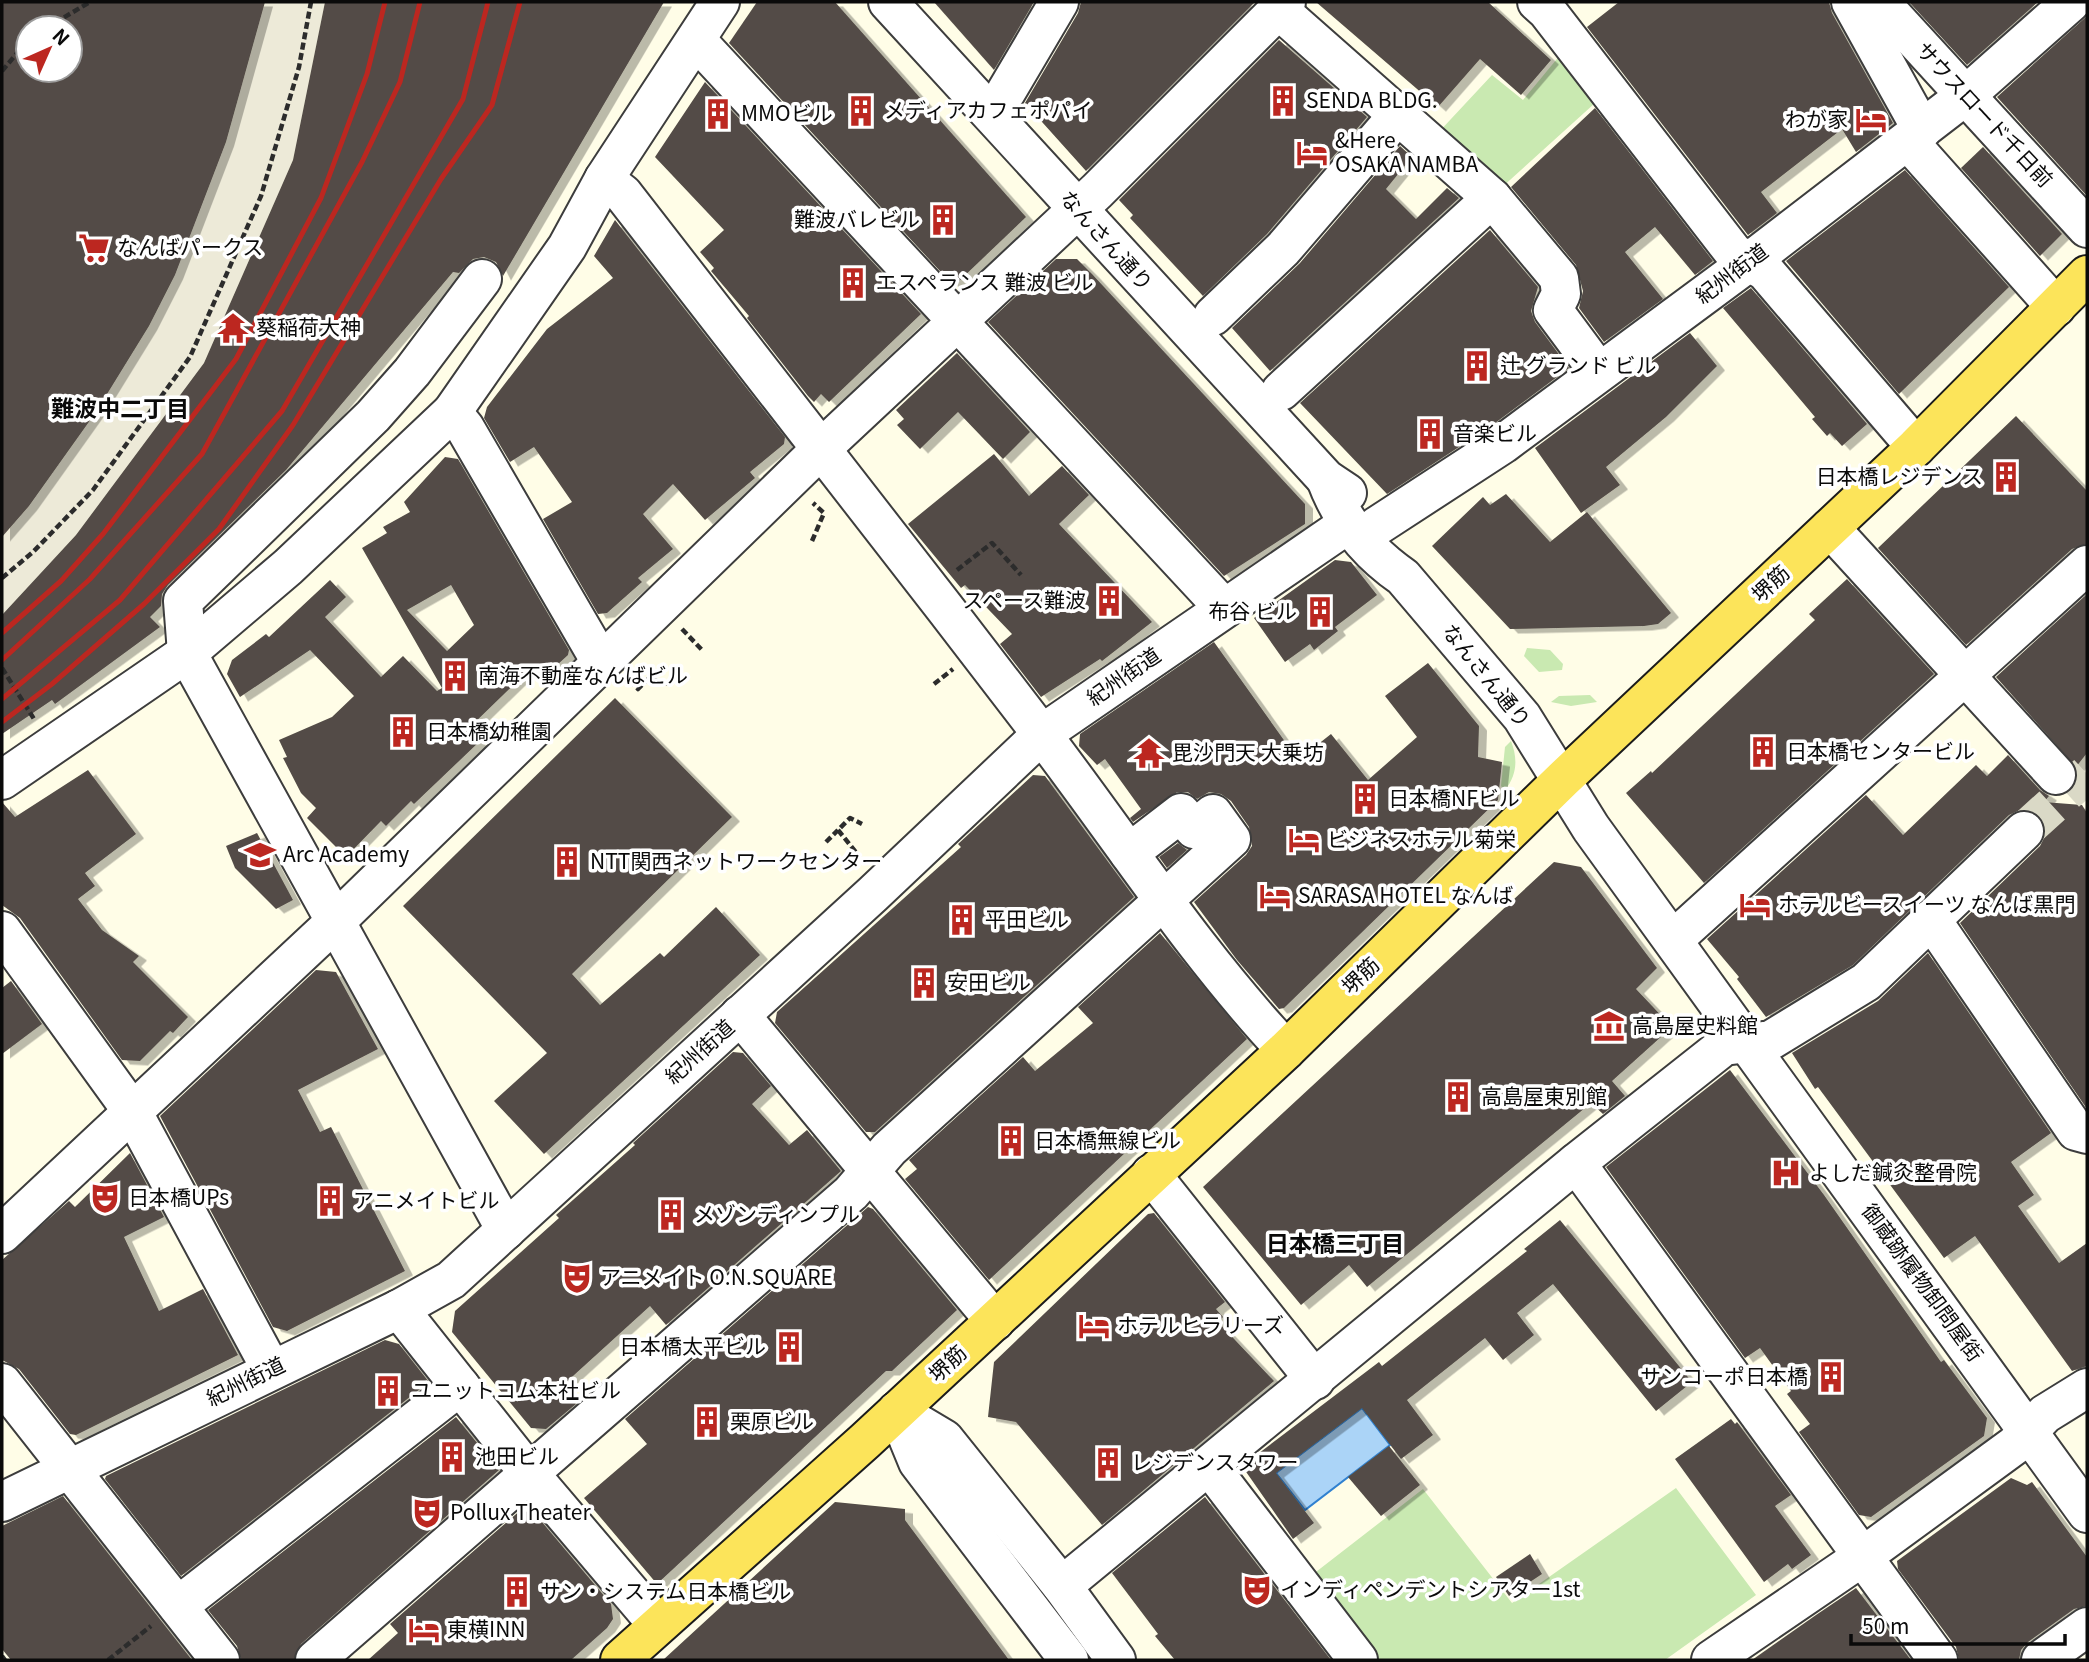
<svg xmlns="http://www.w3.org/2000/svg" width="2089" height="1662" font-family="Georgia,'Noto Sans JP',serif">
<defs>
<filter id="shadow"><feDropShadow dx="8" dy="4.5" stdDeviation="0" flood-color="#0004"/></filter>
</defs>
<rect width="100%" height="100%" fill="#fffde7"/>
<g fill="#c9e9b1">
<path d="M1566,48L1605,94L1500,189L1437,134L1492,75L1523,100Z"/>
<path d="M1527,648L1550,650L1563,664L1562,670L1539,672L1524,656Z"/>
<path d="M1590,695L1597,702L1571,706L1551,702L1559,696Z"/>
<path d="M1511,741C1518,759 1517,775 1505,790L1501,786L1505,747Z"/>
<path d="M1676,1488L1756,1595L1665,1660H1377L1312,1575L1423,1489L1512,1603Z"/>
</g>
<path fill="#edead8" d="M265,2H325L293,160L204,363L76,535L2,615V537L29,506L96,412L149,326L175,275L226,142Z"/>
<path fill="#abd4f7" stroke="#3081d0" stroke-width="2" d="M1362,1408L1390,1445L1305,1510L1276,1473Z"/>
<g fill="#534c46" fill-rule="evenodd" filter="url(#shadow)">
<path d="M2,2H265L226,142L175,275L149,326L96,412L29,506L2,537ZM28,28H70V70H28Z"/>
<path d="M325,2H664L503,276L496,262L484,257L473,259L459,273L453,272L286,470L168,585L162,594L161,606L150,617L160,627L55,704L52,700L2,734V615L76,535L204,363L293,160Z"/>
<path d="M757,2H835L1026,217L957,283L952,284L729,43Z"/>
<path d="M934,2H1034L994,70Z"/>
<path d="M1081,2H1255L1086,171L1025,103L1078,13Z"/>
<path d="M1316,2H1488L1551,60L1521,95L1480,59L1438,107Z"/>
<path d="M1619,2H1829L1832,13L1893,123L1856,152L1842,129L1761,192L1777,213L1748,235L1587,27Z"/>
<path d="M1909,2H2038L1967,65Z"/>
<path d="M2087,16V196L1997,97Z"/>
<path d="M1279,40L1367,117L1267,234L1203,296L1130,218L1133,215L1119,200Z"/>
<path d="M705,82L921,314L829,402L821,394L814,402L808,396L747,318L749,316L711,271L714,268L700,252L724,230L655,157Z"/>
<path d="M1595,108L1713,261L1695,275L1655,227L1625,252L1663,299L1604,342L1579,308L1583,291L1576,265L1511,187Z"/>
<path d="M1400,146L1412,157L1386,189L1416,219L1447,188L1459,198L1270,371L1232,328L1300,263Z"/>
<path d="M1983,147L2062,234L2040,256L1961,168Z"/>
<path d="M1905,170L2009,287L1899,394L1786,261Z"/>
<path d="M615,220L785,437L784,444L750,472L755,478L705,520L673,484L643,514L673,549L638,578L642,582L607,613L598,614L543,519L572,502L534,447L510,462L484,418L487,407L547,329L613,278L594,256Z"/>
<path d="M1490,230L1538,287L1531,311L1535,322L1569,368L1491,426L1387,494L1300,403Z"/>
<path d="M1056,259H1077L1092,274L1305,504V524L1224,576L988,322Z"/>
<path d="M1751,288L1867,424L1842,446L1830,433L1827,436L1812,419L1815,417L1723,308Z"/>
<path d="M1690,333L1717,366L1666,417L1606,467L1620,485L1581,513L1535,448Z"/>
<path d="M957,353L1030,432L1003,459L958,412L920,449L897,425L904,419L896,410Z"/>
<path d="M2016,416L2087,491V544L2072,549L1966,645L1878,548Z"/>
<path d="M994,454L1029,496L1062,466L1089,495L1059,524L1152,622L1102,661L1100,659L1041,697L1000,644L1012,634L965,585L961,588L908,524Z"/>
<path d="M445,457L458,459L569,650L568,655L544,677L533,666L467,730L479,742L414,804L411,801L386,826L381,821L346,857L307,818L316,808L301,793L283,758L287,757L279,740L332,717L354,696L310,650L240,697L227,674L232,660L266,634L269,637L330,580L346,597L325,617L381,677L403,656L437,691L442,688L362,548L387,533L383,527L410,512L404,502ZM451,585L474,625L447,651L407,610Z"/>
<path d="M1506,494L1550,542L1587,512L1671,613L1658,624L1644,626L1510,629L1432,546L1483,497L1490,505Z"/>
<path d="M1335,560L1351,562L1377,595L1335,627L1338,631L1314,650L1310,644L1285,662L1254,618Z"/>
<path d="M1847,579L1934,674L1704,883L1626,793L1651,771L1652,773L1815,620L1809,614Z"/>
<path d="M2087,594V753L2076,767L1996,677Z"/>
<path d="M1214,642L1296,757L1303,748L1307,753L1331,734L1368,780L1417,737L1385,696L1428,663L1479,726L1478,757L1502,762L1498,800L1284,1008L1279,1009L1237,960L1194,902L1246,855L1252,846L1249,827L1231,801L1221,794L1209,792L1197,799L1188,792H1177L1133,822L1130,818L1141,809L1105,759L1097,765L1079,746L1080,734Z"/>
<path d="M615,698L732,817L572,974L600,1005L660,953L664,957L716,907L760,955L544,1154L494,1101L547,1053L403,906Z"/>
<path d="M2008,755L2040,790L2049,796L2044,802L2082,805L2087,813V1109L1960,923L2040,846L2045,836V827L2040,816L2031,810H2020L2009,815L1853,965L1766,1017L1737,979L1739,977L1707,939L1866,795L1903,835L1976,765L1987,776Z"/>
<path d="M88,770L136,834L85,873L95,886L78,899L102,930L139,956L133,962L188,1017L173,1033L170,1031L140,1061L122,1060L20,918L2,905V802L15,817Z"/>
<path d="M1033,775L1045,776L1134,897L875,1132H866L775,1023L777,1012L961,847L958,844Z"/>
<path d="M257,833L293,900L276,909L235,868L226,846Z"/>
<path d="M1178,843L1187,850L1167,868L1159,857Z"/>
<path d="M1554,862L1581,867L1657,968L1636,989L1672,1027L1612,1081L1625,1096L1603,1114L1591,1103L1367,1287L1349,1265L1301,1305L1203,1187Z"/>
<path d="M1160,933L1247,1039L989,1280L905,1179L917,1169L909,1160L1023,1057L1035,1071L1093,1023L1078,1007Z"/>
<path d="M1928,953L2051,1133L2011,1162L2034,1195L2018,1206L2059,1263L2087,1243V1366L2072,1371L1975,1236L1944,1258L1818,1087L1815,1089L1792,1053L1878,1001Z"/>
<path d="M316,970L336,972L378,1049L298,1090L320,1132L331,1127L405,1271L287,1331L273,1327L160,1116Z"/>
<path d="M11,981L42,1024L2,1054V988Z"/>
<path d="M733,1052L743,1053L771,1086L752,1104L789,1145L807,1130L841,1171L666,1325L650,1306L562,1386L576,1404L546,1429L531,1428L452,1332L455,1311L559,1218L556,1215L635,1145L633,1143Z"/>
<path d="M1730,1070L1824,1195L1941,1362L1944,1360L1987,1418L1984,1436L1871,1517L1859,1515L1799,1432L1810,1424L1787,1394L1791,1391L1760,1348L1745,1358L1606,1167Z"/>
<path d="M130,1153L164,1217L124,1237L159,1311L203,1289L238,1355L76,1435L70,1434L19,1369L2,1360V1260L69,1201L75,1207Z"/>
<path d="M868,1207L873,1209L957,1310L892,1371H886L657,1584L584,1498L647,1444L625,1419Z"/>
<path d="M1154,1213L1225,1302L1216,1309L1223,1317L1218,1322L1274,1381L1102,1525L1016,1422L988,1417L994,1362L1148,1214Z"/>
<path d="M1560,1220L1692,1382L1656,1411L1553,1284L1517,1313L1534,1335L1503,1360L1485,1338L1407,1400L1433,1435L1401,1459L1362,1408L1276,1473L1314,1523L1293,1539L1242,1466L1379,1362L1382,1366L1527,1251L1524,1249Z"/>
<path d="M385,1340L399,1344L429,1382L181,1576L105,1479L106,1476Z"/>
<path d="M456,1417L499,1470L301,1644L294,1660H241L237,1646L208,1610Z"/>
<path d="M1731,1419L1735,1424L1737,1422L1791,1495L1775,1506L1811,1555L1792,1569L1788,1564L1764,1582L1675,1459Z"/>
<path d="M1389,1446L1420,1485L1381,1516L1348,1477Z"/>
<path d="M2011,1478L2027,1485L2032,1482L2087,1557V1606L2074,1609L2028,1642L2021,1650L2019,1660H1959L1956,1647L1898,1569L1897,1561Z"/>
<path d="M63,1496L192,1660H11L2,1649V1526Z"/>
<path d="M1205,1497L1331,1660H1175L1155,1636L1158,1634L1112,1573Z"/>
<path d="M835,1502L905,1509V1520L1009,1660H663Z"/>
<path d="M523,1508L526,1512L531,1509L611,1604L613,1619L607,1628L571,1660H368L398,1633L390,1624Z"/>
<path d="M1530,1554L1542,1574L1509,1596L1496,1577Z"/>
<path d="M1856,1588L1911,1660H1752L1816,1615Z"/>
</g>
<g fill="none" stroke-linecap="round" stroke-linejoin="round">
<path stroke="#dad9c6" stroke-width="38" stroke-dasharray="38 19" stroke-linecap="butt" d="M2024,831L2087,774"/>
<defs>
<g id="minor">
<path d="M888,2L1326,479L1347,493"/>
<path d="M1537,2L1547,11L1734,253L1765,271L1916,447"/>
<path d="M1851,2L1922,130"/>
<path d="M1880,2L2087,228"/>
<path d="M1279,10L1492,198L1559,278L1561,294L1553,310L1599,372"/>
<path d="M696,40L1224,608"/>
<path d="M1006,92L1059,2"/>
<path d="M1908,141L2056,307"/>
<path d="M604,179L623,194C763,373 902,552 1040,732C1121,838 1194,952 1286,1050"/>
<path d="M482,279L412,372L373,416L183,601L187,653L506,1230"/>
<path d="M1213,316L1283,249L1398,115"/>
<path d="M1281,391L1492,198"/>
<path d="M452,412L465,428L601,662"/>
<path d="M1326,479C1341,520 1367,552 1403,577L1522,717L1591,828L2087,1513"/>
<path d="M1377,526L1503,444L1749,262L1965,96L2071,2"/>
<path d="M1830,528L2056,775"/>
<path d="M2,780L187,653L288,567L452,412L567,247L604,179L720,2"/>
<path d="M1931,919L2076,1131L2087,1134"/>
<path d="M2,931L132,1111L271,1369"/>
<path d="M1673,940L2087,565"/>
<path d="M740,1015L995,1321"/>
<path d="M1576,1163L1938,1660"/>
<path d="M1151,1174L1315,1380"/>
<path d="M2,1234L335,922L822,448L1097,191L1286,2"/>
<path d="M399,1309L529,1473L658,1625"/>
<path d="M2,1383L220,1660"/>
<path d="M897,1411L944,1439L1062,1586L1116,1660"/>
<path d="M897,1411L918,1462L1069,1660"/>
<path d="M1210,1467L1358,1660"/>
<path d="M2,1502L399,1309L451,1280L873,894L1042,734L1348,524"/>
<path d="M1062,1586L1576,1163L1724,1046L1771,1040L1866,982L2024,831"/>
<path d="M178,1606L460,1386"/>
<path d="M315,1660L851,1193L889,1149L1231,839L1213,814L1194,829L1181,813L1129,853"/>
<path d="M1711,1660L1862,1557L2015,1445L2045,1414L2087,1388"/>
<path d="M2041,1660L2087,1627"/>
</g>
<path id="major" d="M620,1660L865,1441L1286,1050L1563,779L1916,447L2087,275"/>
</defs>
<use href="#minor" stroke="#3d3d3d" stroke-width="42"/>
<use href="#major" stroke="#1b1b1b" stroke-width="42"/>
<g stroke="#2c2c2c" stroke-width="4.5" stroke-dasharray="7 3.5" stroke-linecap="butt">
<path d="M46,28L90,2"/>
<path d="M2,71L28,40"/>
<path d="M812,541L824,513L813,503"/>
<path d="M957,570L992,543L1021,575"/>
<path d="M2,578L33,552L93,490L190,357L261,196L299,67L311,2"/>
<path d="M682,629L703,651"/>
<path d="M2,668L34,719"/>
<path d="M630,680L638,689L648,679L670,684"/>
<path d="M934,684L953,669"/>
<path d="M826,842L838,830"/>
<path d="M858,861L859,856L838,830L850,818L862,824"/>
<path d="M2,1656L5,1660"/>
<path d="M108,1660L151,1626"/>
</g>
<use href="#minor" stroke="#fff" stroke-width="38"/>
<use href="#major" stroke="#fce45a" stroke-width="38"/>
<g stroke="#bc2720" stroke-width="5">
<path d="M2,633L61,581L103,534L236,359L321,198L367,74L385,2"/>
<path d="M2,660L90,579L202,454L362,162L400,82L420,2"/>
<path d="M2,699L120,600L282,411L463,99L488,2"/>
<path d="M2,722L52,684L144,604L219,529L293,425L441,179L492,105L520,2"/>
</g>
</g>
<defs>
<symbol id="building-bare" viewBox="-9 -9 18 18"><path d="M-4-6H4V6H1V3H-1V6H-4ZM-2.5-4.3h1.7v1.8h-1.7ZM.8-4.3h1.7v1.8H.8ZM-2.5-1h1.7V.8h-1.7ZM.8-1h1.7V.8H.8Z" fill="#bc2720" stroke="#fff" stroke-width="2.5" paint-order="stroke"/></symbol>
<symbol id="hotel-bare" viewBox="-9 -9 18 18"><path d="M-6-4.5h1.5V1H6V5H4.5V3h-9V5H-6ZM-4 0a1.8 1.8 0 1 1 3.6 0ZM.5 0V-2.5h3Q6-2.5 6 0Z" fill="#bc2720" stroke="#fff" stroke-width="2.5" paint-order="stroke"/></symbol>
<symbol id="supermarket-bare" viewBox="-9 -9 18 18"><path d="M-6-5.5h2.5l.6 2H6L4.5 2H-2.5L-4.4-4H-6ZM-1.5 3.2a1.3 1.3 0 1 0 .1 0ZM3 3.2a1.3 1.3 0 1 0 .1 0Z" fill="#bc2720" stroke="#fff" stroke-width="2.5" paint-order="stroke"/></symbol>
<symbol id="temple-bare" viewBox="-9 -9 18 18"><path d="M0-6L5-2H3V0L6.5 2.5H4V6H1.5V3h-3V6H-4V2.5H-6.5L-3 0V-2H-5Z" fill="#bc2720" stroke="#fff" stroke-width="2.5" paint-order="stroke"/></symbol>
<symbol id="school-bare" viewBox="-9 -9 18 18"><path d="M0-5L7-2L0 1L-7-2ZM-4 1L0 2.5L4 1V4Q0 6-4 4Z" fill="#bc2720" stroke="#fff" stroke-width="2.5" paint-order="stroke"/></symbol>
<symbol id="museum-bare" viewBox="-9 -9 18 18"><path d="M0-6L6-3V-2H-6V-3ZM-5-1h2V3h-2ZM-1-1h2V3h-2ZM3-1h2V3H3ZM-6 4H6V6H-6Z" fill="#bc2720" stroke="#fff" stroke-width="2.5" paint-order="stroke"/></symbol>
<symbol id="hospital-bare" viewBox="-9 -9 18 18"><path d="M-5-5h3v3.5h4V-5h3V5h-3V1.5h-4V5h-3Z" fill="#bc2720" stroke="#fff" stroke-width="2.5" paint-order="stroke"/></symbol>
<symbol id="theatre-bare" viewBox="-9 -9 18 18"><path d="M-5-5.5Q0-4 5-5.5V0Q5 5 0 6Q-5 5-5 0ZM-3.3-2.5H-1v1.5H-3.3ZM1-2.5H3.3v1.5H1ZM-2.8 1Q0 5.5 2.8 1Z" fill="#bc2720" stroke="#fff" stroke-width="2.5" paint-order="stroke"/></symbol>
</defs>
<g fill-rule="evenodd">
<use href="#building-bare" x="1261" y="79" width="44" height="44"/>
<use href="#building-bare" x="839" y="89" width="44" height="44"/>
<use href="#building-bare" x="696" y="92" width="44" height="44"/>
<use href="#hotel-bare" x="1849" y="98" width="44" height="44"/>
<use href="#hotel-bare" x="1290" y="131" width="44" height="44"/>
<use href="#building-bare" x="921" y="198" width="44" height="44"/>
<use href="#supermarket-bare" x="72" y="226" width="44" height="44"/>
<use href="#building-bare" x="831" y="261" width="44" height="44"/>
<use href="#temple-bare" x="211" y="306" width="44" height="44"/>
<use href="#building-bare" x="1455" y="344" width="44" height="44"/>
<use href="#building-bare" x="1408" y="412" width="44" height="44"/>
<use href="#building-bare" x="1984" y="455" width="44" height="44"/>
<use href="#building-bare" x="1087" y="579" width="44" height="44"/>
<use href="#building-bare" x="1298" y="590" width="44" height="44"/>
<use href="#building-bare" x="433" y="654" width="44" height="44"/>
<use href="#building-bare" x="381" y="710" width="44" height="44"/>
<use href="#building-bare" x="1741" y="730" width="44" height="44"/>
<use href="#temple-bare" x="1127" y="731" width="44" height="44"/>
<use href="#building-bare" x="1343" y="777" width="44" height="44"/>
<use href="#hotel-bare" x="1282" y="818" width="44" height="44"/>
<use href="#school-bare" x="238" y="833" width="44" height="44"/>
<use href="#building-bare" x="545" y="840" width="44" height="44"/>
<use href="#hotel-bare" x="1253" y="874" width="44" height="44"/>
<use href="#hotel-bare" x="1733" y="883" width="44" height="44"/>
<use href="#building-bare" x="940" y="898" width="44" height="44"/>
<use href="#building-bare" x="902" y="961" width="44" height="44"/>
<use href="#museum-bare" x="1587" y="1004" width="44" height="44"/>
<use href="#building-bare" x="1436" y="1075" width="44" height="44"/>
<use href="#building-bare" x="989" y="1119" width="44" height="44"/>
<use href="#hospital-bare" x="1764" y="1151" width="44" height="44"/>
<use href="#theatre-bare" x="83" y="1176" width="44" height="44"/>
<use href="#building-bare" x="308" y="1179" width="44" height="44"/>
<use href="#building-bare" x="649" y="1193" width="44" height="44"/>
<use href="#theatre-bare" x="555" y="1256" width="44" height="44"/>
<use href="#hotel-bare" x="1072" y="1304" width="44" height="44"/>
<use href="#building-bare" x="767" y="1325" width="44" height="44"/>
<use href="#building-bare" x="1809" y="1355" width="44" height="44"/>
<use href="#building-bare" x="366" y="1369" width="44" height="44"/>
<use href="#building-bare" x="685" y="1400" width="44" height="44"/>
<use href="#building-bare" x="430" y="1435" width="44" height="44"/>
<use href="#building-bare" x="1086" y="1441" width="44" height="44"/>
<use href="#theatre-bare" x="405" y="1491" width="44" height="44"/>
<use href="#theatre-bare" x="1235" y="1568" width="44" height="44"/>
<use href="#building-bare" x="495" y="1570" width="44" height="44"/>
<use href="#hotel-bare" x="402" y="1608" width="44" height="44"/>
</g>
<g text-anchor="middle" stroke-width="7" stroke-linejoin="round" paint-order="stroke">
<g font-size="21" fill="#0a0a0a" stroke="#fff" text-anchor="start">
<text x="1306" y="108">SENDA BLDG.</text>
<text x="884" y="118">メディアカフェポパイ</text>
<text x="741" y="121">MMOビル</text>
<text x="1848" y="127" text-anchor="end">わが家</text>
<text x="1335" y="148">&amp;Here<tspan x="1335" dy="24">OSAKA NAMBA</tspan></text>
<text x="920" y="227" text-anchor="end">難波バレビル</text>
<text x="117" y="255">なんばパークス</text>
<text x="876" y="290">エスペランス 難波 ビル</text>
<text x="256" y="335">葵稲荷大神</text>
<text x="1500" y="373">辻 グランド ビル</text>
<text x="1453" y="441">音楽ビル</text>
<text x="1983" y="484" text-anchor="end">日本橋レジデンス</text>
<text x="1086" y="608" text-anchor="end">スペース難波</text>
<text x="1297" y="619" text-anchor="end">布谷 ビル</text>
<text x="478" y="683">南海不動産なんばビル</text>
<text x="426" y="739">日本橋幼稚園</text>
<text x="1786" y="759">日本橋センタービル</text>
<text x="1172" y="760">毘沙門天 大乗坊</text>
<text x="1388" y="806">日本橋NFビル</text>
<text x="1327" y="847">ビジネスホテル菊栄</text>
<text x="283" y="862">Arc Academy</text>
<text x="590" y="869">NTT関西ネットワークセンター</text>
<text x="1298" y="903">SARASA HOTEL なんば</text>
<text x="1778" y="912">ホテルビースイーツ なんば黒門</text>
<text x="985" y="927">平田ビル</text>
<text x="947" y="990">安田ビル</text>
<text x="1632" y="1033">高島屋史料館</text>
<text x="1481" y="1104">高島屋東別館</text>
<text x="1034" y="1148">日本橋無線ビル</text>
<text x="1809" y="1180">よしだ鍼灸整骨院</text>
<text x="128" y="1205">日本橋UPs</text>
<text x="353" y="1208">アニメイトビル</text>
<text x="694" y="1222">メゾンディンプル</text>
<text x="600" y="1285">アニメイト O.N.SQUARE</text>
<text x="1117" y="1333">ホテルヒラリーズ</text>
<text x="766" y="1354" text-anchor="end">日本橋太平ビル</text>
<text x="1808" y="1384" text-anchor="end">サンコーポ日本橋</text>
<text x="411" y="1398">ユニットコム本社ビル</text>
<text x="730" y="1429">栗原ビル</text>
<text x="475" y="1464">池田ビル</text>
<text x="1131" y="1470">レジデンスタワー</text>
<text x="450" y="1520">Pollux Theater</text>
<text x="1280" y="1597">インディペンデントシアター1st</text>
<text x="540" y="1599">サン・システム日本橋ビル</text>
<text x="447" y="1637">東横INN</text>
</g>
<g font-size="21" fill="#0a0a0a" stroke="#fff">
<text transform="translate(1984 115) rotate(47)" y="7">サウスロード千日前</text>
<text transform="translate(1106 241) rotate(48)" y="7">なんさん通り</text>
<text transform="translate(1732 274) rotate(-37)" y="7">紀州街道</text>
<text transform="translate(1771 584) rotate(-43)" y="7">堺筋</text>
<text transform="translate(1486 676) rotate(51)" y="7">なんさん通り</text>
<text transform="translate(1124 677) rotate(-35)" y="7">紀州街道</text>
<text transform="translate(1361 976) rotate(-44)" y="7">堺筋</text>
<text transform="translate(700 1052) rotate(-42)" y="7">紀州街道</text>
<text transform="translate(1922 1283) rotate(54)" y="7">御蔵跡履物卸問屋街</text>
<text transform="translate(948 1364) rotate(-43)" y="7">堺筋</text>
<text transform="translate(246 1382) rotate(-26)" y="7">紀州街道</text>
</g>
<g font-size="23" font-weight="bold" fill="#0a0a0a" stroke="#fff">
<text x="120" y="417">難波中二丁目</text>
<text x="1335" y="1252">日本橋三丁目</text>
</g>
</g>
<rect width="2089" height="1662" fill="none" stroke="#0a0a0a" stroke-width="7"/>
<g transform="translate(49 49) rotate(45)"><circle r="33" fill="#ffffff" stroke="#9d9d9d" stroke-width="2"/>
<path d="M0-5L12 26L0 18L-12 26Z" fill="#bc2720"/>
<text y="-10" font-size="19" font-weight="bold" text-anchor="middle" fill="#0a0a0a">N</text>
</g>
<path d="M1851 1634v10h214v-10" fill="none" stroke="#0a0a0a" stroke-width="3.5"/>
<text x="1862" y="1634" font-size="21" fill="#0a0a0a" stroke="#ffffff" stroke-width="5" paint-order="stroke">50 m</text>
</svg>
